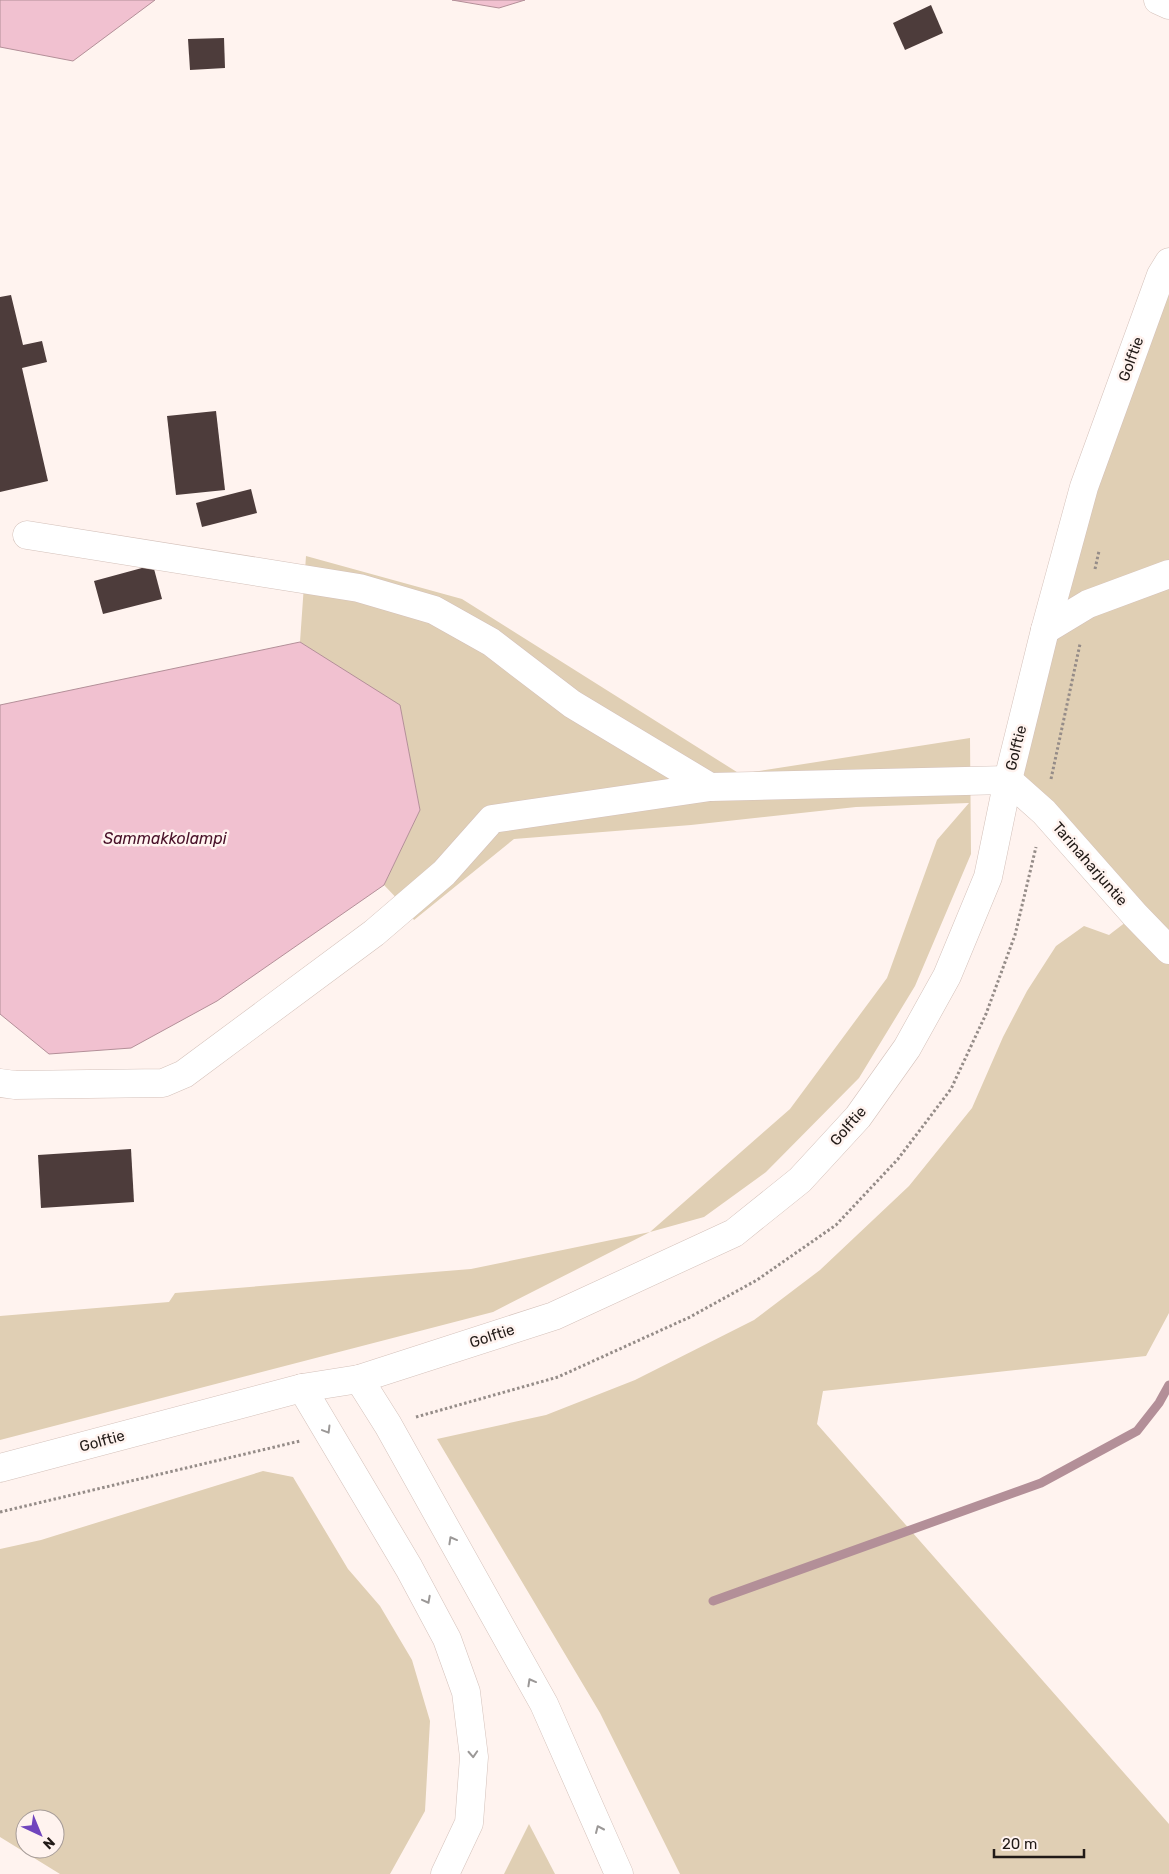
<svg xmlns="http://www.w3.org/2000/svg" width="1169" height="1874" font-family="Rubik,sans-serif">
<rect width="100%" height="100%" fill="#fff3ef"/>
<g fill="#e0cfb4" fill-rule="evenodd">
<path d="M1169,262V1313L1146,1356L823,1391L817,1424L1169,1824V1874H680L600,1713L437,1439L546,1415L635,1380L754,1320L820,1270L909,1186L972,1108L1003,1037L1027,991L1056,946L1084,926L1109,935L1135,915L1008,780L1068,547Z"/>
<path d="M306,556L462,599L740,774L970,738L971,854L915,986L859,1078L766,1172L704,1217L650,1232L493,1312L0,1440V1316L169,1302L175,1293L471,1269L650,1232L790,1109L887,978L937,840L969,803L856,807L691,825L514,839L414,920L405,907L384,885L420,810L400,706L300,642Z"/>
<path d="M263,1471L293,1477L348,1569L380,1606L412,1660L430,1721L425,1811L390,1874H60L0,1837V1549L41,1540ZM25,1819H55V1849H25Z"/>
<path d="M529,1824L555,1874H504Z"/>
</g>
<g fill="#f1c1d0" stroke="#b38f98">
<path d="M0,0H155L73,61L0,47Z"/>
<path d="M452,0H525L499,8Z"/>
<path d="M300,642L400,705L420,810L384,885L217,1001L131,1048L49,1054L0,1014V705Z"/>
</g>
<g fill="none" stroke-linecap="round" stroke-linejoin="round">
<path stroke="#b38f98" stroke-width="9" d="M713,1601L1041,1483L1137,1431L1159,1403L1169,1385"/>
</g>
<g fill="#4d3c3b">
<path d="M931,5L943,33L905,50L893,23Z"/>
<path d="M224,38L225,68L190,70L188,39Z"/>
<path d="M11,295L23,345L42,341L47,362L22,368L48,481L0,492V297Z"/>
<path d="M216,411L225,490L176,495L167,416Z"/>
<path d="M251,489L257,513L202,527L196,503Z"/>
<path d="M153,565L162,599L103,614L94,581Z"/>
<path d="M131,1149L134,1202L41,1208L38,1155Z"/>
</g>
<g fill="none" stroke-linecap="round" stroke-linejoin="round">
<defs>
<g id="minor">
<path d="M1158,0L1169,5"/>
<path d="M27,535L359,588L434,610L491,642L572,704L710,787"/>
<path d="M1045,630L1088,604L1169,574"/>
<path d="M0,1083L15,1085L163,1083L184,1074L374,933L444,873L492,819L710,787L1008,780L1044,812L1135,915L1169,950"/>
<path d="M0,1468L302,1388L359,1379L554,1316L734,1233L800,1180L858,1117L907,1048L947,976L988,877L1008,780L1045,630L1084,487L1161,275L1169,262"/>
</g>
<g id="highway">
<path d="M359,1379L388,1425L544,1704L619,1874"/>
<path d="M302,1388L409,1568L447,1639L466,1692L474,1757L469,1823L445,1874"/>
</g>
</defs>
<use href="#minor" stroke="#d4c1ba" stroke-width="29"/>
<use href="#highway" stroke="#d4c1ba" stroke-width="29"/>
<g stroke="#958c88" stroke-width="3" stroke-dasharray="2.5 2.5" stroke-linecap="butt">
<path d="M1095,569L1099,551"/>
<path d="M1051,779L1080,644"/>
<path d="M416,1417L558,1377L690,1317L757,1280L836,1225L898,1159L951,1089L986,1014L1015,935L1036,847"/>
<path d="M0,1512L300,1441"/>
</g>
<use href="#minor" stroke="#fff" stroke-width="28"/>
<use href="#highway" stroke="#fff" stroke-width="28"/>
</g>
<defs><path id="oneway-chevron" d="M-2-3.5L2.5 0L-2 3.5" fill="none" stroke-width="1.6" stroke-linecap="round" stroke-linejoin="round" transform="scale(1.25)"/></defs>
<g stroke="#9b9897">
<use href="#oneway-chevron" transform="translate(327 1430) rotate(59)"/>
<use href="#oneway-chevron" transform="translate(452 1540) rotate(-119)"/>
<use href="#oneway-chevron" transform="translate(427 1600) rotate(62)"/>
<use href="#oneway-chevron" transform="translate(531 1682) rotate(-119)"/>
<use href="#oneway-chevron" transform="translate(473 1754) rotate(87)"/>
<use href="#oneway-chevron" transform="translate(599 1829) rotate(-114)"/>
</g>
<g text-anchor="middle" stroke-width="5" stroke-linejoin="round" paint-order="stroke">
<g font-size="15" fill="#211a17" stroke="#fff3ef">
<text transform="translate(1131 359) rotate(-70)" y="5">Golftie</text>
<text transform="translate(1016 748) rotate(-76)" y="5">Golftie</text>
<text transform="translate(1090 864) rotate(49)" y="5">Tarinaharjuntie</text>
<text transform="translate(848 1126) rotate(-49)" y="5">Golftie</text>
<text transform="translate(492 1336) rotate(-18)" y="5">Golftie</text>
<text transform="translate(102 1441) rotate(-15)" y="5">Golftie</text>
</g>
<g font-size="16" font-style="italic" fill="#491129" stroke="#fff3ef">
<text x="165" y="844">Sammakkolampi</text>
</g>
</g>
<g transform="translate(40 1834) rotate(136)"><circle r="24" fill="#fff3ef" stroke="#a69c99"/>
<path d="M0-4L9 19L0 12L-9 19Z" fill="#7045bd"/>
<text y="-8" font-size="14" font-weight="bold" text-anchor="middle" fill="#211a17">N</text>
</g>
<path d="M994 1849v8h90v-8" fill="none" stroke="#211a17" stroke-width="2.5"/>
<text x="1002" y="1849" font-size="15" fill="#211a17" stroke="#fff3ef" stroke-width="4" paint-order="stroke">20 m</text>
</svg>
